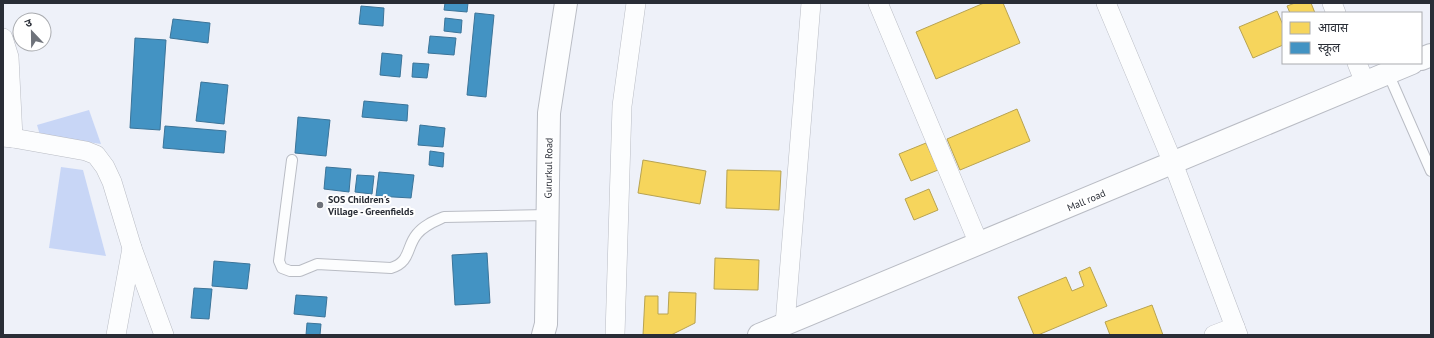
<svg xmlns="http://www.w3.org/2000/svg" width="1434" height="338" font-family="'PT Sans','Noto Sans Devanagari',sans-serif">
<rect width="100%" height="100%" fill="#eef1f9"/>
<g fill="#c8d6f6">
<path d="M89,110L101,144L40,135L37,125Z"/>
<path d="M61,167L83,170L106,256L49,248Z"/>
</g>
<g fill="#f6d55c" stroke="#b8a351">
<path d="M984,3H1003L1020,43L936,79L916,32Z"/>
<path d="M1295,3H1311L1315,13H1290L1287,6Z"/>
<path d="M1277,11L1283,25V45L1253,58L1239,27Z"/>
<path d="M1017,109L1030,141L960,170L947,139Z"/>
<path d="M926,143L938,170L911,181L899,154Z"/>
<path d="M643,160L706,171L700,204L638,193Z"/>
<path d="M727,170L781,171L779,210L726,208Z"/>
<path d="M929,189L938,210L914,220L905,199Z"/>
<path d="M715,258L759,260L758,290L714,289Z"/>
<path d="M1090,267L1107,306L1038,335H1034L1018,297L1066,277L1072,291L1084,286L1079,272Z"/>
<path d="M669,292L696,293L695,323L671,335H643L645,296H658V314H668Z"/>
<path d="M1152,305L1163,335H1110L1105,322Z"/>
</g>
<g fill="#4393c3" stroke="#3b7499">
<path d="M445,3H468L467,12L444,10Z"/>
<path d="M361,6L384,8L383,26L359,24Z"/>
<path d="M475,13L494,15L486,97L467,95Z"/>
<path d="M445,18L462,20L461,33L444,31Z"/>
<path d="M173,19L210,23L208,43L170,38Z"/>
<path d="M430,36L456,38L454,55L428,53Z"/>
<path d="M135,38L166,40L160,130L130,128Z"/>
<path d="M382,53L402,55L400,77L380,75Z"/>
<path d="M413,63L429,64L427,78L412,77Z"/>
<path d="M201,82L228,85L224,124L196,121Z"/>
<path d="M364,101L408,105L407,121L362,117Z"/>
<path d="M298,117L330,120L326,156L295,153Z"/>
<path d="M420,125L445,128L443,147L418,145Z"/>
<path d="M165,126L226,131L224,153L163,148Z"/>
<path d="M430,151L444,153L443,167L429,165Z"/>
<path d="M326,167L351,169L349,192L324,189Z"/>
<path d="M379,172L414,175L411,198L376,196Z"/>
<path d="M357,175L374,176L372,194L355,192Z"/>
<path d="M487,253L490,303L455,305L452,255Z"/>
<path d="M214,261L250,264L247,289L212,286Z"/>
<path d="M194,288L212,289L209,319L191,318Z"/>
<path d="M296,295L327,297L325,317L294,314Z"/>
<path d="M307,323L321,324L320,335H306Z"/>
</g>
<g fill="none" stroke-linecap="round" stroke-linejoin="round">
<defs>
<g id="service">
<path d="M1388,73L1431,171"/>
<path d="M292,160L279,261L282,268L290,271H300L317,264L391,268C411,262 406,247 417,234C424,225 435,221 444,217L548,215"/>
</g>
<g id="minor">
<path d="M878,3L979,244"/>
<path d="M1106,3L1173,163L1238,335"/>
<path d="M1332,3L1336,13"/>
<path d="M3,38L9,57L13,138"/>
<path d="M1357,63L1365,83"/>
<path d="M3,137L13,138L86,151L96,155L105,167L112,182L132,248L164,335"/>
<path d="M785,324L811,3"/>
<path d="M116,335L132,248"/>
<path d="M615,335L622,106L636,3"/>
<path d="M1214,335L1235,327"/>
</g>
<g id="tertiary">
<path d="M1421,59L1431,55"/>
<path d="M543,335L546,324L549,113L566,3"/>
<path d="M759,335L1412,63"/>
</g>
</defs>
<use href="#service" stroke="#b9bcc4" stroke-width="12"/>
<use href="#minor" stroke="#b9bcc4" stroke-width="20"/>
<use href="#tertiary" stroke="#b9bcc4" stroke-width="24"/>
<use href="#service" stroke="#fcfdfe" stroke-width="10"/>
<use href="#minor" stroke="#fcfdfe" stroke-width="19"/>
<use href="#tertiary" stroke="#fcfdfe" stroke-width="22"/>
</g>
<circle fill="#6e727a" stroke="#fff" stroke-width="1.5" cx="320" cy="205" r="4"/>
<g text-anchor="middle" stroke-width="4" stroke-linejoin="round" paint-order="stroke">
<g font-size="10" fill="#292d36" stroke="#fff">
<text transform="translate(548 168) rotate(-89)" y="4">Gururkul Road</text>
<text transform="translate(1086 200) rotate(-23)" y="4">Mall road</text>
</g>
<g font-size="10" font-weight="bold" fill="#292d36" stroke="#fff" text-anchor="start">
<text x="328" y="203">SOS Children's<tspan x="328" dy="12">Village - Greenfields</tspan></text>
</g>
</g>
<rect width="1434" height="338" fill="none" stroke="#292d36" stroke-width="8"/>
<rect x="1282" y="12" width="140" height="52" fill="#ffffff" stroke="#a9abaf"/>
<rect x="1290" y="22" width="20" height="12" fill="#f6d55c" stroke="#a9abaf"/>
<text x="1318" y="32" font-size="12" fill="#292d36">आवास</text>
<rect x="1290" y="42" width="20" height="12" fill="#4393c3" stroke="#a9abaf"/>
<text x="1318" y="52" font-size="12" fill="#292d36">स्कूल</text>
<g transform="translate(32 32) rotate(338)"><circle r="19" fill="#ffffff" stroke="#a9abaf"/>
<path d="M0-3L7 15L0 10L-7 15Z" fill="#6e727a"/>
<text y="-6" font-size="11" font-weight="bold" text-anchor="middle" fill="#292d36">उ</text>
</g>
</svg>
